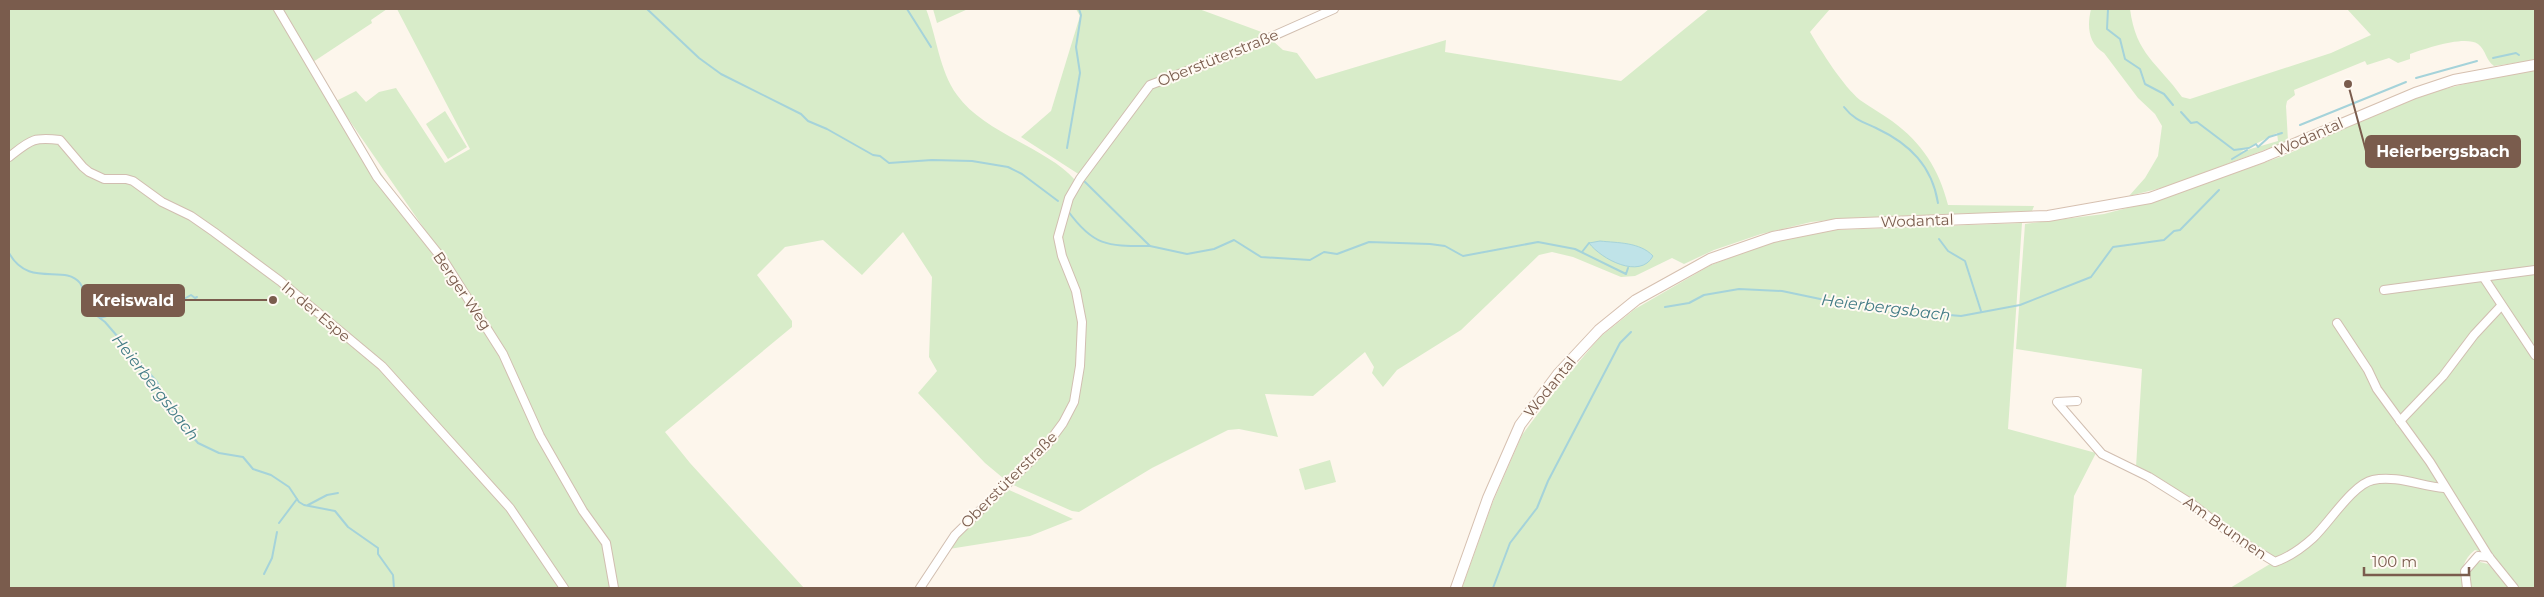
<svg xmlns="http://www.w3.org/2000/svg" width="2544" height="597" font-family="Montserrat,sans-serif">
<rect width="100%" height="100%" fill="#fdf6ec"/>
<g fill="#d8ecc9" fill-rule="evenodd">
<path d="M9,9H278L333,102L467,301L461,282L336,101L356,91L366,102L379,92L396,88L445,163L470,149L397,9H926C937,37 939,70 957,95C985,134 1046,147 1075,180L1065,200L1057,229L1079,319L1078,361L1073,397L1049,440L1009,478H1003L985,463L918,393L937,371L929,357L932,277L903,232L862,275L823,240L785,247L757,275L792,321V327L665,432L690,463L804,588H9Z"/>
<path d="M281,9H387L371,20L372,23L313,62Z"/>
<path d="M933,9H968L937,23Z"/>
<path d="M1076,9H1199L1267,34L1147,82L1080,175L1021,137L1051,111L1080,16Z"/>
<path d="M1709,9H1830L1810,32C1821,51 1843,86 1860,100C1870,107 1882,114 1892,121C1922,143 1939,169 1948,205L2034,206L2032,211L1850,218L1811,222L1761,234L1714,250L1684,264L1672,258L1635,276L1621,277L1573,257L1552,252L1539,255L1461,330L1397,370L1383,387L1372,373L1374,367L1365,352L1313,396L1265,394L1278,437L1239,429L1228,430L1152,468L1079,512L1072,511L1011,484L1042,455L1067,422L1084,316L1060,236L1064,219L1077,189L1152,89L1273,41L1283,50L1297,53L1316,79L1446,40L1445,52L1621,81Z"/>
<path d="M2091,9H2130C2136,55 2158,63 2182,97L2190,99L2331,53L2371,35L2347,9H2535V60L2494,66C2486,61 2486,50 2478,44C2464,35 2425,49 2410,54V59L2398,63L2389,58L2367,65L2365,61L2294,90L2295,95L2287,101L2286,106L2288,141L2169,186L2129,196L2145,178L2158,156L2162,126L2155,114L2138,98L2104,53C2088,43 2087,26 2091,9ZM2277,133L2278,141L2240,152Z"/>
<path d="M2535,70V588H2517L2492,556L2475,550C2461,561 2462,572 2462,588H2230L2275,561L2166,482L2136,467L2142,369L2016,349L2025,224L2104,214L2154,201L2283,156L2389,108L2433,92L2492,77Z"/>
<path d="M445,111L467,147L448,159L426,124Z"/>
<path d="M2022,223L2008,429L2096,453L2074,496L2066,588H1462L1492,504L1522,435L1561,383L1600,337L1635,309L1711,265L1777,240L1835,230Z"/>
<path d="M1330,460L1336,482L1305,490L1299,469Z"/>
<path d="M1007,489L1073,519L1030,536L949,549L957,536Z"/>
<path d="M2480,562L2488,564L2509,588H2470C2468,576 2467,566 2480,562Z"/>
</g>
<path fill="#bfe3e8" stroke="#a5d3da" d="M1600,241C1618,243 1640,242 1653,256C1640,280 1601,259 1589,243Z"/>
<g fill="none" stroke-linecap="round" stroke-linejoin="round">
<g stroke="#a5d3da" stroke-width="2">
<path d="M647,9L699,58L721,74L801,114L808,121L827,129L873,155L880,156L889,163L932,160L972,161L1008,167L1022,174L1058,201"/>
<path d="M907,9L931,47"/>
<path d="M2108,9L2107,29L2120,39L2125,59L2140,69L2145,84L2164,94L2173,105"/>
<path d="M2493,58L2516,53L2519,55"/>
<path d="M2416,78L2477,61"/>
<path d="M1844,107C1853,119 1863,122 1876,128C1910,144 1932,166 1938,203"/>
<path d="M2181,112L2191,123L2197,122L2234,150L2249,148L2256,144L2258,147L2269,137L2282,133"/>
<path d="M2300,125L2406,82"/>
<path d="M1067,148L1080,73L1076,47L1081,15L1079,9"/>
<path d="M2232,159L2247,150"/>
<path d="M1082,179L1150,246L1187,254L1214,249L1234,240L1261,257L1310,260L1324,252L1337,254L1369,242L1430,244L1445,246L1463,256L1538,242L1575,249L1626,274L1628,268"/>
<path d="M1068,211C1094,247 1108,246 1150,246"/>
<path d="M1939,239L1948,251L1965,261L1981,311"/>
<path d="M1582,252L1589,243"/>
<path d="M9,253C29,289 64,263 80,283C86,292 85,300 88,309L105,322L157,382L174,415L198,443L219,453L243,457L253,469L271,475L289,487L299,502L304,505L335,511L348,527L378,548V554L393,575L394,588"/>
<path d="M184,299L191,295L195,298L197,297"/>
<path d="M161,306L177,300"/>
<path d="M1665,307L1689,303L1704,295L1739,289L1782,291L1825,300L1905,308L1926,313L1961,316L2020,305L2091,277L2113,247L2164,240L2174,231L2180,230L2219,190"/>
<path d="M100,318L120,312L155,307"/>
<path d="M308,505L327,495L338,493"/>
<path d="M279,523L297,499"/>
<path d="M264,574L272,558L277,532"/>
<path d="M1493,588L1510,543L1537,508L1548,481L1620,343L1631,332"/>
</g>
<defs>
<g id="minor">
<path d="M278,9L377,177L444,261L503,354L540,436L583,511L606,543L614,588"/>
<path d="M9,157C31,140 32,137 60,140L83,167L89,172L104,179H126L133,181L162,202L191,216L214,232L280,281L382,366L510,508L564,588"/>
<path d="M2484,278L2535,355"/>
<path d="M2384,290L2535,270"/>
<path d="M2337,323L2368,370L2377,389L2430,462L2489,557L2514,588"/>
<path d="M2077,401L2057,402L2102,454L2149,477L2192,504L2239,540L2275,562C2289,557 2302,548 2313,538C2329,523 2353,484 2373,480C2396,475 2421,486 2444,488"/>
<path d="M2400,421L2443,376L2474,335L2501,306"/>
<path d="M920,588L955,535L1046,446L1063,423L1074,402L1080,366L1082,322L1076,291L1062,256L1058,237L1069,198L1080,179L1150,85L1235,53L1334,9"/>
<path d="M2467,588L2465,571L2478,556L2489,557"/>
</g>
<path id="secondary" d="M1456,588L1488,498L1520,425L1558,374L1599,330L1636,300L1710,259L1773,237L1837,224L2048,216L2150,198L2263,157L2415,93L2454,80L2535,65"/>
</defs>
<use href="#minor" stroke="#d1beb0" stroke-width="10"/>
<use href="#secondary" stroke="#d6c0b0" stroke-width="12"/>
<use href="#minor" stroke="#fff" stroke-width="8"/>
<use href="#secondary" stroke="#fff" stroke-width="10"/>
</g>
<g text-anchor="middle" stroke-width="4" stroke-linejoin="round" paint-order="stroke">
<g font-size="15" fill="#7a5c4d" stroke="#fffaf3">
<text transform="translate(1218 58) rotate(-22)" y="5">Oberstüterstraße</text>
<text transform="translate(2309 137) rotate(-24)" y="5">Wodantal</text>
<text transform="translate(1917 221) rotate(-2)" y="5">Wodantal</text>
<text transform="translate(462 291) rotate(56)" y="5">Berger Weg</text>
<text transform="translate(316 312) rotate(40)" y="5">In der Espe</text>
<text transform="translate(1550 387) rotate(-51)" y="5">Wodantal</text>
<text transform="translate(1009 480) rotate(-45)" y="5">Oberstüterstraße</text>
<text transform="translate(2225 528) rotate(35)" y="5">Am Brunnen</text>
</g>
<g font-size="16" font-style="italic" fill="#437c86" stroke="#fffaf3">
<text transform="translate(1886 307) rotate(7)" y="6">Heierbergsbach</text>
<text transform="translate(156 387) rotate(52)" y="6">Heierbergsbach</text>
</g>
</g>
<path fill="none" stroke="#7a5c4d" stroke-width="2" d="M2348 84L2366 151M273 300L184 300"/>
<g fill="#7a5c4d" stroke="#fffaf3" stroke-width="2">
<circle cx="2348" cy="84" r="5"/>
<circle cx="273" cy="300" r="5"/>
</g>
<g fill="#7a5c4d" stroke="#7a5c4d" stroke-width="2">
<rect x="2366" y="136" width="154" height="31" rx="5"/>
<rect x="82" y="285" width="102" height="31" rx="5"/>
</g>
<g font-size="16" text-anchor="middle" font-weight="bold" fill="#fff">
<text x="2443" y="157">Heierbergsbach</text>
<text x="133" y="306">Kreiswald</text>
</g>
<rect width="2544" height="597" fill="none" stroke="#7a5c4d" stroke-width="20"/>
<path d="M2364 567v8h105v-8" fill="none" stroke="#7a5c4d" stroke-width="2.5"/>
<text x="2372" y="567" font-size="15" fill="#7a5c4d" stroke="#fffaf3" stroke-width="4" paint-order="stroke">100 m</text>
</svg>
